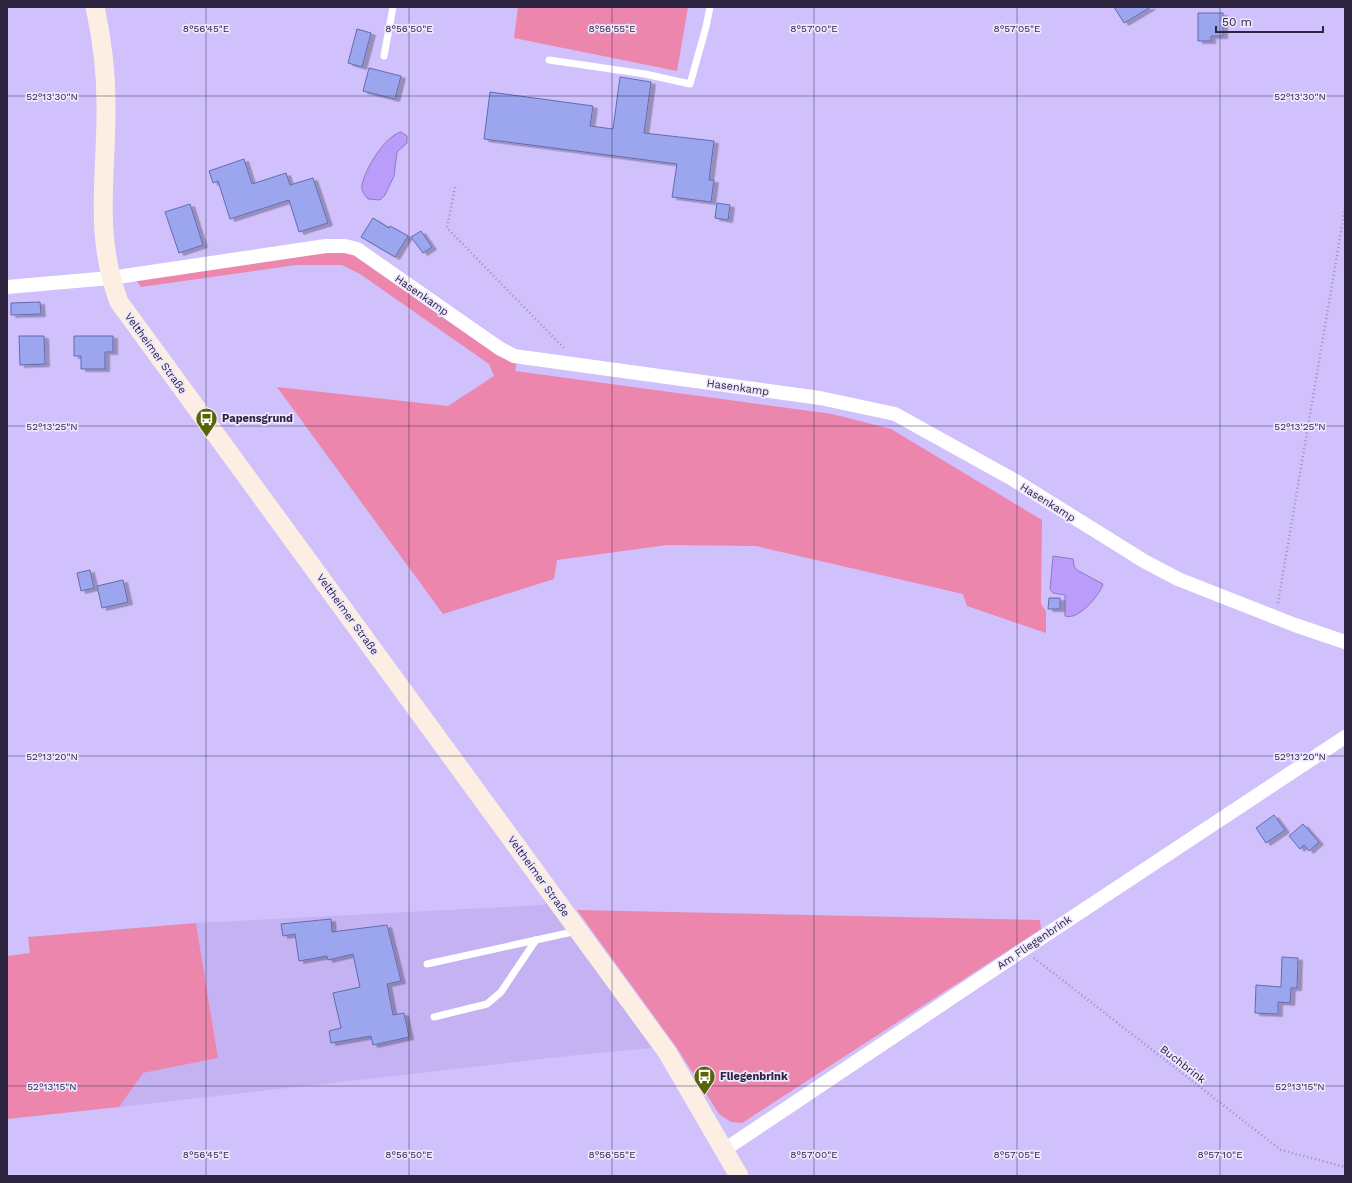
<svg xmlns="http://www.w3.org/2000/svg" width="1352" height="1183" font-family="'Work Sans',sans-serif">
<defs>
<filter id="shadow"><feDropShadow dx="4.5" dy="2.5" stdDeviation="0" flood-color="#0004"/></filter>
</defs>
<rect width="100%" height="100%" fill="#d0c0fc"/>
<path fill="#c4b2f2" d="M561,899L653,1048L586,1054L119,1107L143,1073L218,1058L196,923L542,905Z"/>
<g fill="#ec86ac">
<path d="M518,7H688L677,71L514,38Z"/>
<path d="M332,251H345L368,261L517,361L515,371L832,414L891,429L1042,520L1041,604L1046,611V633L967,606L963,594L756,546L667,545L557,560L554,579L443,614L277,387L448,406L494,376L489,364L360,274L342,265H296L141,287L136,280Z"/>
<path d="M577,910L1040,920L1041,929L742,1123L731,1122L719,1114L677,1048Z"/>
<path d="M196,923L218,1058L143,1073L119,1107L7,1119V956L30,953L28,937Z"/>
</g>
<g fill="#ba9dfb" stroke="#9079c3">
<path d="M401,132L407,136V143L397,152L394,176L385,195L380,200L368,199C364,194 361,191 362,185C365,169 385,136 401,132Z"/>
<path d="M1053,556L1073,559L1074,566L1077,570L1103,584C1100,595 1078,621 1065,616V595L1053,593L1050,589Z"/>
</g>
<g fill="#9ba6ee" stroke="#636baf" filter="url(#shadow)">
<path d="M1114,7H1151L1124,23Z"/>
<path d="M1198,13H1223V36H1211V41H1198Z"/>
<path d="M357,29L371,33L362,67L348,63Z"/>
<path d="M369,68L401,76L395,99L363,91Z"/>
<path d="M620,77L651,82L644,133L714,141L709,180H714L711,202L672,197L677,164L484,139L490,92L593,106L590,126L613,129Z"/>
<path d="M244,159L252,184L286,173L290,185L313,178L328,223L299,232L289,200L230,219L218,181L213,183L209,171Z"/>
<path d="M717,203L730,205L728,220L715,218Z"/>
<path d="M190,204L203,245L179,253L165,212Z"/>
<path d="M373,218L389,228L390,226L408,236L395,257L361,237Z"/>
<path d="M421,231L432,247L423,253L411,237Z"/>
<path d="M40,302L41,314L11,315V303Z"/>
<path d="M19,336H44L45,364L20,365Z"/>
<path d="M74,336H113V352H105V369H81V356H74Z"/>
<path d="M90,570L94,588L81,591L77,573Z"/>
<path d="M123,580L128,602L102,608L97,586Z"/>
<path d="M1049,598H1060V609H1048Z"/>
<path d="M1274,815L1285,830L1266,843L1256,828Z"/>
<path d="M1303,824L1319,842L1309,851L1304,845L1300,849L1289,836Z"/>
<path d="M331,919L332,932L387,925L401,981L387,984L393,1015L404,1013L409,1037L373,1045L371,1036L331,1043L329,1031L341,1028L333,993L360,987L353,954L328,960L327,956L299,961L295,934L283,936L281,924Z"/>
<path d="M1282,957L1298,958L1297,988H1291L1290,1003L1278,1002V1014L1255,1013L1256,985L1281,987Z"/>
</g>
<g fill="none" stroke-linecap="round" stroke-linejoin="round">
<g stroke="#9d8fc1" stroke-width="2.5" stroke-dasharray="1 3" stroke-linecap="butt">
<path d="M455,187L447,228L564,348"/>
<path d="M1278,603L1345,208"/>
<path d="M1034,958L1281,1150L1345,1167"/>
</g>
<g stroke="#fff" stroke-width="7">
<path d="M384,56L393,7"/>
<path d="M549,60L645,74L690,84L706,27L710,7"/>
<path d="M427,964L577,931"/>
<path d="M434,1017L487,1004L501,992L536,940"/>
</g>
<g stroke="#fff" stroke-width="14">
<path d="M7,287L110,278L326,246H345L357,249L499,348L514,356L820,398L895,414L1014,480L1144,561L1178,579L1295,625L1345,642"/>
<path d="M724,1150L1023,950L1345,737"/>
</g>
<path stroke="#fceee3" stroke-width="19" d="M95,7C102,39 106,71 106,103C107,174 93,233 119,302L667,1052L739,1176"/>
</g>
<path fill="none" stroke="#2d2440" stroke-width="1" stroke-opacity="0.45" d="M206,7V1176M409,7V1176M612,7V1176M814,7V1176M1017,7V1176M1220,7V1176M7,96H1345M7,426H1345M7,756H1345M7,1086H1345"/>
<defs>
<symbol id="bus-pin" viewBox="-11 -11 22 30"><path d="M0 17L-7.5 6A9.5 9.5 0 1 1 7.5 6Z" fill="#596405" stroke="#ede8ff"/><path d="M-5-6H5V4H4V6H2V4H-2V6H-4V4H-5ZM-3.5-4V0h7V-4ZM-3.5 1.2v1.5H-2V1.2ZM2 1.2v1.5H3.5V1.2Z" fill="#fff"/></symbol>
</defs>
<g fill-rule="evenodd">
<use href="#bus-pin" x="194" y="406" width="25" height="34"/>
<use href="#bus-pin" x="692" y="1064" width="25" height="34"/>
</g>
<g text-anchor="middle" stroke-width="3.5" stroke-linejoin="round" paint-order="stroke">
<g font-size="11" fill="#2d2440" stroke="#ede8ff">
<text transform="translate(422 295) rotate(35)" y="4">Hasenkamp</text>
<text transform="translate(156 353) rotate(54)" y="4">Veltheimer Straße</text>
<text transform="translate(738 387) rotate(8)" y="4">Hasenkamp</text>
<text transform="translate(1048 502) rotate(32)" y="4">Hasenkamp</text>
<text transform="translate(348 614) rotate(54)" y="4">Veltheimer Straße</text>
<text transform="translate(539 876) rotate(54)" y="4">Veltheimer Straße</text>
<text transform="translate(1034 942) rotate(-34)" y="4">Am Fliegenbrink</text>
<text transform="translate(1183 1064) rotate(38)" y="4">Buchbrink</text>
</g>
<g font-size="11" font-weight="bold" fill="#2d2440" stroke="#ede8ff" text-anchor="start">
<text x="222" y="422">Papensgrund</text>
<text x="720" y="1080">Fliegenbrink</text>
</g>
</g>
<g font-size="10" text-anchor="middle" fill="#2d2440" stroke="#ede8ff" stroke-width="3.5" stroke-linejoin="round" paint-order="stroke">
<text x="206" y="32">8°56'45"E</text>
<text x="409" y="32">8°56'50"E</text>
<text x="612" y="32">8°56'55"E</text>
<text x="814" y="32">8°57'00"E</text>
<text x="1017" y="32">8°57'05"E</text>
<text x="52" y="100">52°13'30"N</text>
<text x="1300" y="100">52°13'30"N</text>
<text x="52" y="430">52°13'25"N</text>
<text x="1300" y="430">52°13'25"N</text>
<text x="52" y="760">52°13'20"N</text>
<text x="1300" y="760">52°13'20"N</text>
<text x="52" y="1090">52°13'15"N</text>
<text x="1300" y="1090">52°13'15"N</text>
<text x="206" y="1158">8°56'45"E</text>
<text x="409" y="1158">8°56'50"E</text>
<text x="612" y="1158">8°56'55"E</text>
<text x="814" y="1158">8°57'00"E</text>
<text x="1017" y="1158">8°57'05"E</text>
<text x="1220" y="1158">8°57'10"E</text>
</g>
<rect width="1352" height="1183" fill="none" stroke="#2d2440" stroke-width="16"/>
<path d="M1216 26v6h107v-6" fill="none" stroke="#2d2440" stroke-width="2"/>
<text x="1222" y="26" font-size="12" fill="#2d2440" stroke="#ede8ff" stroke-width="3" paint-order="stroke">50 m</text>
</svg>
